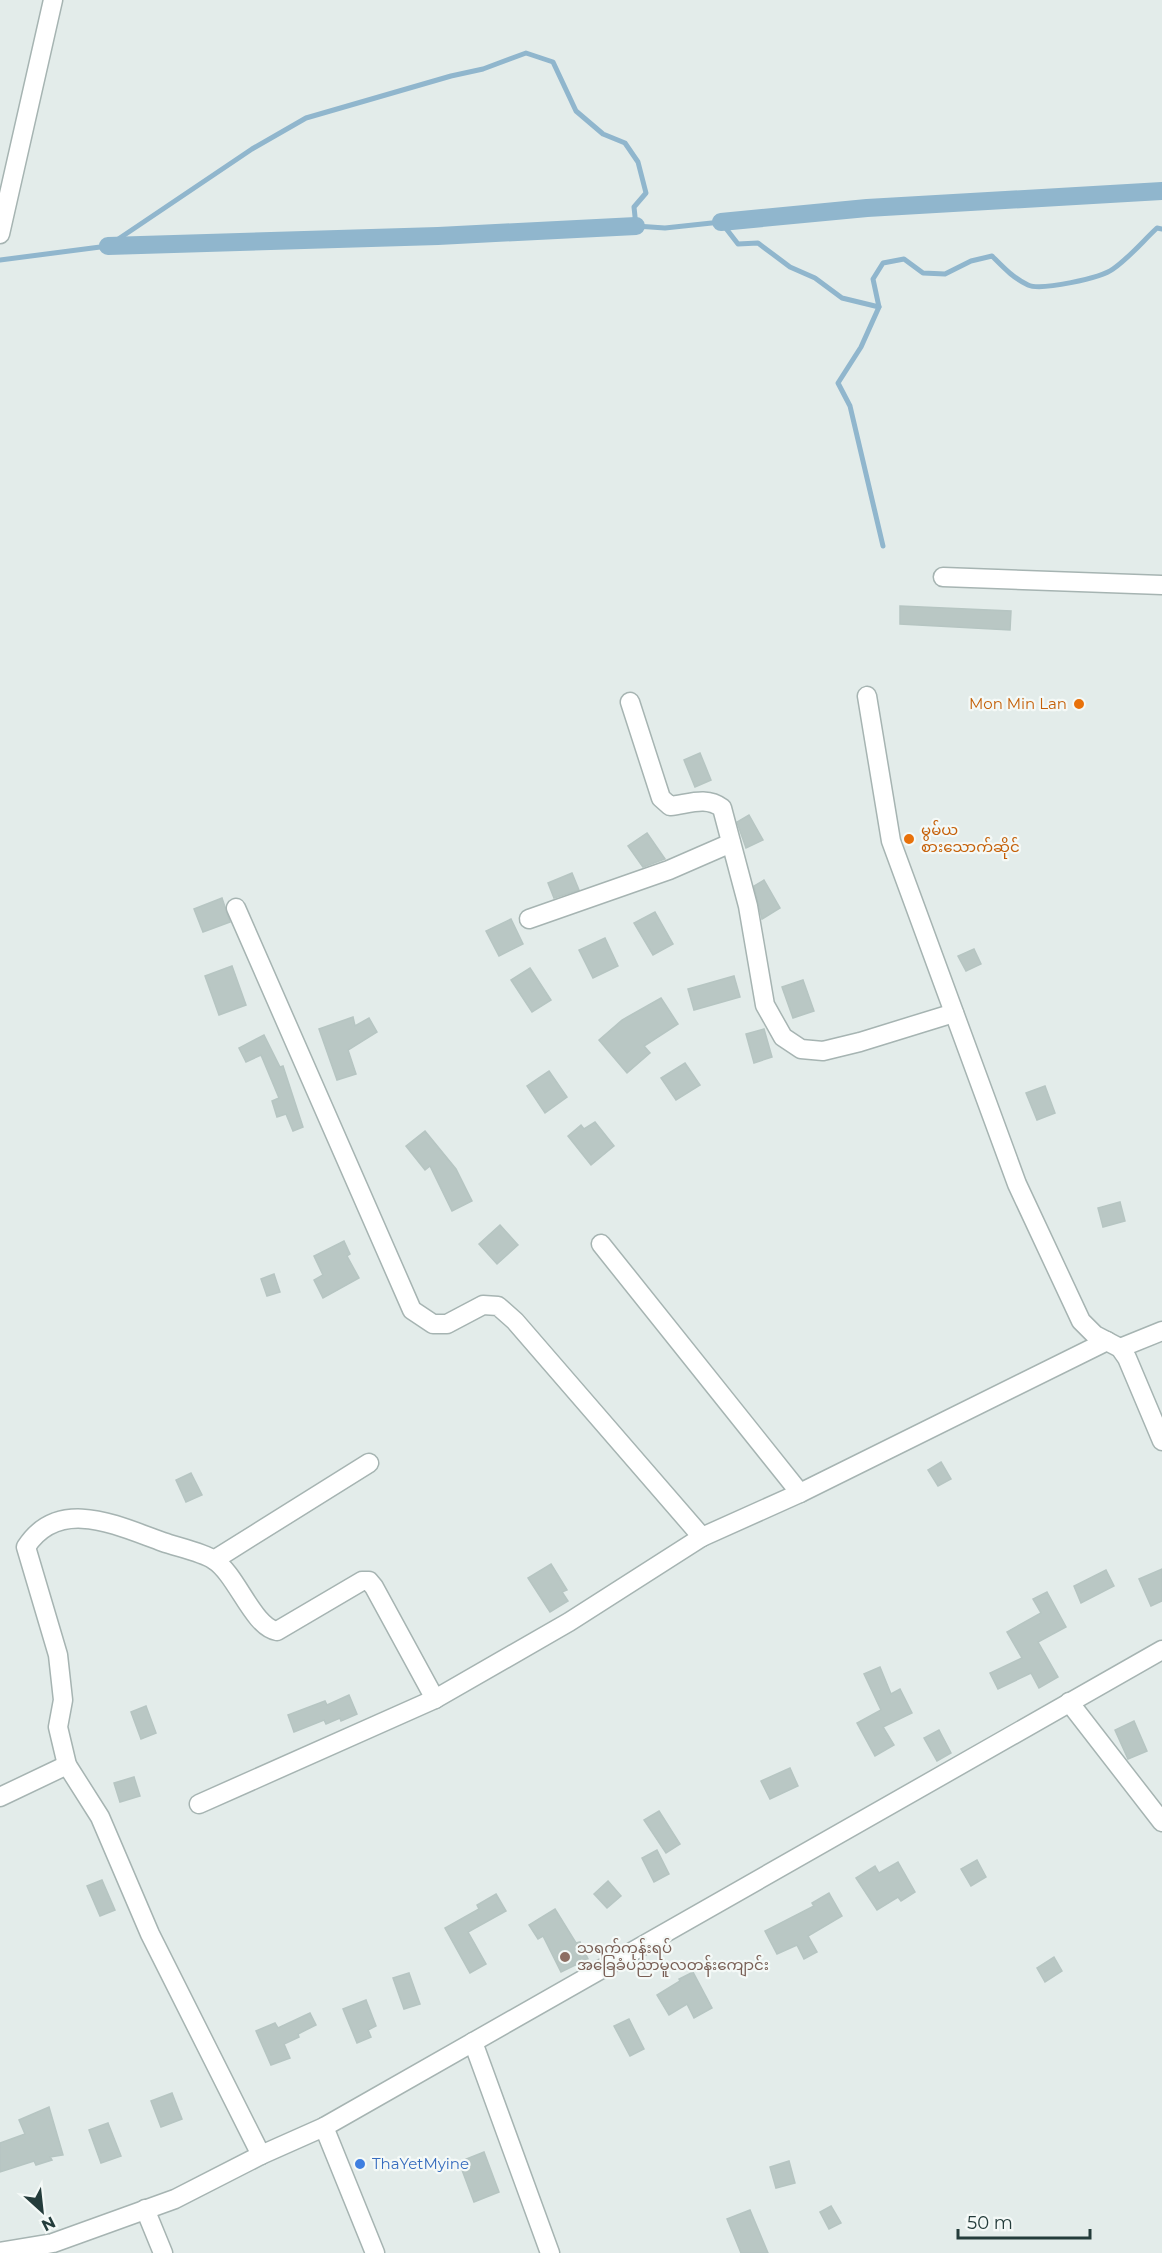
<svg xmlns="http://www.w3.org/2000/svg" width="1162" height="2253" font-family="Montserrat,'Noto Sans Myanmar',sans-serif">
<rect width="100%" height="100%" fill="#e3ecea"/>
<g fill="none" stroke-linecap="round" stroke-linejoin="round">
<g stroke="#90b6cd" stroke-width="5">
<path d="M0,260L108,246L252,149L306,118L451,76L483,69L526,53L553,62L576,111L603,134L625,143L638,162L646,193L634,207L636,226L665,228L721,222L738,244L758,243L790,267L815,278L842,298L879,307"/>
<path d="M883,546L850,406L838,383L861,347L879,307L873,279L883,263L904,259L923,273L945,274L971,261L992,256C1003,267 1013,278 1028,285C1041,291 1101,278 1113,269C1129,258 1143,241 1157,228L1162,229"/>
</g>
<g stroke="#90b6cd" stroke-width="18">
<path d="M721,222L867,208L1162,191"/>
<path d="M108,246L438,236L636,226"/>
</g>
</g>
<g fill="#b9c7c4" stroke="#b6c5c2" stroke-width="1.5">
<path d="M900,606L1011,611L1010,630L900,624Z"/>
<path d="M700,753L711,780L695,787L684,760Z"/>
<path d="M749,815L763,840L746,848L737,822Z"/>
<path d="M647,833L665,859L643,867L628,846Z"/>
<path d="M572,873L579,890L554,898L548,883Z"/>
<path d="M764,880L780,908L762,919L754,886Z"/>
<path d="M222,898L230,922L203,932L194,909Z"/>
<path d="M655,912L673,944L653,955L634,923Z"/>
<path d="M511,919L523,944L499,956L486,931Z"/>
<path d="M605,938L618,966L593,978L579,950Z"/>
<path d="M974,949L981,964L966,971L958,956Z"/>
<path d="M232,966L246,1005L219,1015L205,976Z"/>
<path d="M530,968L551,1000L532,1012L511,980Z"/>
<path d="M734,976L740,997L694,1010L688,989Z"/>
<path d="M803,980L814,1011L793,1018L782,987Z"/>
<path d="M661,998L678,1024L644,1046L650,1053L627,1073L599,1040L622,1020Z"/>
<path d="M353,1017L355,1026L369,1018L377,1032L348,1050L356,1074L337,1080L319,1029Z"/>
<path d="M764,1029L772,1057L754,1063L746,1034Z"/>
<path d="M264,1035L280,1067L283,1066L303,1127L293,1131L286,1114L277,1117L272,1101L279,1098L261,1055L246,1062L239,1048Z"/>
<path d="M685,1063L700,1085L676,1100L661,1078Z"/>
<path d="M549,1071L567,1097L545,1113L527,1086Z"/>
<path d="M1045,1086L1055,1113L1037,1120L1026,1093Z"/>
<path d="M595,1122L614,1146L591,1165L568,1136L581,1125L584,1129Z"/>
<path d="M425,1131L456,1169L472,1201L452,1211L430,1166L425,1170L406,1146Z"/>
<path d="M1120,1202L1125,1221L1103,1227L1098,1208Z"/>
<path d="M500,1225L518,1245L497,1264L479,1244Z"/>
<path d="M344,1241L350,1254L347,1256L359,1278L323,1298L314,1280L323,1275L314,1256Z"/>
<path d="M274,1274L280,1292L267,1296L261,1279Z"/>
<path d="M941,1462L951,1479L938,1486L928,1470Z"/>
<path d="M191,1473L202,1495L186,1502L176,1480Z"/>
<path d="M551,1564L567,1590L562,1592L568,1601L550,1612L528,1578Z"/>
<path d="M1162,1569V1601L1151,1606L1139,1579Z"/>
<path d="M1106,1570L1114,1586L1081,1603L1074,1586Z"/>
<path d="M1047,1592L1066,1627L1038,1642L1058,1677L1039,1688L1031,1673L998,1689L990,1673L1022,1658L1007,1632L1041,1613L1033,1599Z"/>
<path d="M880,1667L891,1694L900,1689L912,1713L883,1727L894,1745L875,1756L857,1723L881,1710L864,1674Z"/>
<path d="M349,1695L357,1714L341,1721L340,1718L326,1724L324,1720L294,1732L288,1715L325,1701L327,1705Z"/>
<path d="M146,1706L156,1733L141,1739L131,1712Z"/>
<path d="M1134,1721L1147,1751L1128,1759L1115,1730Z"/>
<path d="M939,1730L951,1753L937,1761L924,1738Z"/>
<path d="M790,1768L798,1786L770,1799L761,1781Z"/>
<path d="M134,1777L140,1796L120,1802L114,1783Z"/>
<path d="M659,1811L680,1844L666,1853L644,1820Z"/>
<path d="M657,1850L669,1874L654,1882L642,1858Z"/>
<path d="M977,1860L986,1877L971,1886L961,1869Z"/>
<path d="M898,1862L915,1892L901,1901L898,1897L877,1910L856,1878L875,1866L879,1873Z"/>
<path d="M102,1880L115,1910L100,1916L87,1886Z"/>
<path d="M608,1881L621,1896L607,1908L594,1894Z"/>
<path d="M829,1893L842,1916L808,1936L817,1952L804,1959L797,1945L777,1954L765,1931L814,1906L812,1903Z"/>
<path d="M496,1894L506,1911L468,1932L486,1964L470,1973L445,1928L479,1909L477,1905Z"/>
<path d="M555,1909L576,1943L580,1942L588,1959L561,1972L543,1936L538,1939L529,1925Z"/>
<path d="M1054,1957L1062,1971L1045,1982L1037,1968Z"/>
<path d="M693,1972L712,2008L694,2018L687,2004L669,2015L657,1995L680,1981L679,1979Z"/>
<path d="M409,1973L420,2004L404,2009L393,1978Z"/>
<path d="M366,2000L376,2026L368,2030L371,2037L357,2043L343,2009Z"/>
<path d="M310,2013L316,2025L298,2034L299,2037L284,2044L290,2058L271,2065L256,2031L275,2023L278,2028Z"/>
<path d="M629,2019L644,2049L630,2056L614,2026Z"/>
<path d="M172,2093L182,2119L161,2127L151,2101Z"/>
<path d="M49,2107L63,2155L50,2157L52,2160L36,2165L34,2161L0,2172V2143L25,2134L19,2120Z"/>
<path d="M108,2123L121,2156L101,2163L89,2130Z"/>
<path d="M484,2152L499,2192L474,2202L459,2162Z"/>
<path d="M789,2161L795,2183L776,2188L770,2167Z"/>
<path d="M831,2206L841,2223L829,2229L820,2212Z"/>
<path d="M750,2210L768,2253H741L727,2219Z"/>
</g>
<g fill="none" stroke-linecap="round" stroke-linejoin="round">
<defs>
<g id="minor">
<path d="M0,234L53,0"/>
<path d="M943,577L1162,585"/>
<path d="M867,696L891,841L1017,1184L1081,1321L1095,1335L1120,1348L1127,1358L1162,1441"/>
<path d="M630,702L661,798L670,806C689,804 706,796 722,808L748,906L765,1005L783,1037L801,1049L823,1051L860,1042L954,1013"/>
<path d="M236,908L412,1310L433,1324H447L483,1305L498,1306L515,1321L702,1537"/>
<path d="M529,919L669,870L731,843"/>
<path d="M601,1244L800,1493"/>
<path d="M1120,1348L1162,1331"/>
<path d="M214,1560L369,1463"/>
<path d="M1069,1702L1162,1822"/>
<path d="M0,1797L67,1765"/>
<path d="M199,1804L435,1699L569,1622L702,1537L800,1493L1107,1341"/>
<path d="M473,2042L550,2253"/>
<path d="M324,2127L375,2253"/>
<path d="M261,2155L150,1934L100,1817L67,1765L58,1727L63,1700L58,1655L26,1547C59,1496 118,1526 163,1542C177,1547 202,1552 214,1560C237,1575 253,1627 277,1631L362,1581H369L374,1587L435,1699"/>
<path d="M145,2209L163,2253"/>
<path d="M0,2252L53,2243L175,2199L261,2155L324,2127L1162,1650"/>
</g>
</defs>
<use href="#minor" stroke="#a6b4b2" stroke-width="21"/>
<use href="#minor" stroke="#fff" stroke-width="18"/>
</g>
<g fill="#e8710a" stroke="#f4f9f7" stroke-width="2">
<circle cx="1079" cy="704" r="6"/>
<circle cx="909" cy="839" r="6"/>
</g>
<circle fill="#8d6e63" stroke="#f4f9f7" stroke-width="2" cx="565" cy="1957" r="6"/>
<circle fill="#3f7fe0" stroke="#f4f9f7" stroke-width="2" cx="360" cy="2164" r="6"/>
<g text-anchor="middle" stroke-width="4.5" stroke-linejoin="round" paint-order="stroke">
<g font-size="15" fill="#c56008" stroke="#f4f9f7" text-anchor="end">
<text x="1067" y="709">Mon Min Lan</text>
<text x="921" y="835" text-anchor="start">မွမ်ယ<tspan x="921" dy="17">စားသောက်ဆိုင်</tspan></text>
</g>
<g font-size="15" fill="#785e54" stroke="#f4f9f7" text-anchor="start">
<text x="577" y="1953">သရက်ကုန်းရပ်<tspan x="577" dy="17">အခြေခံပညာမူလတန်းကျောင်း</tspan></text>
</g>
<g font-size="15" fill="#366cbe" stroke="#f4f9f7" text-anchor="start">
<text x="372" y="2169">ThaYetMyine</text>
</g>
</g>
<g transform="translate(42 2211) rotate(153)" stroke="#f4f9f7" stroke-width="4.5" paint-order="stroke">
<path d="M0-4.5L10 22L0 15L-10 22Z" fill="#243c3b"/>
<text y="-9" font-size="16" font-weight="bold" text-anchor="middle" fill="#243c3b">N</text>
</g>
<path d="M958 2229v9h132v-9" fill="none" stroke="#243c3b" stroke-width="3"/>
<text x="967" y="2229" font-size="18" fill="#243c3b" stroke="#f4f9f7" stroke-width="4.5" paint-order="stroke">50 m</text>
</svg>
